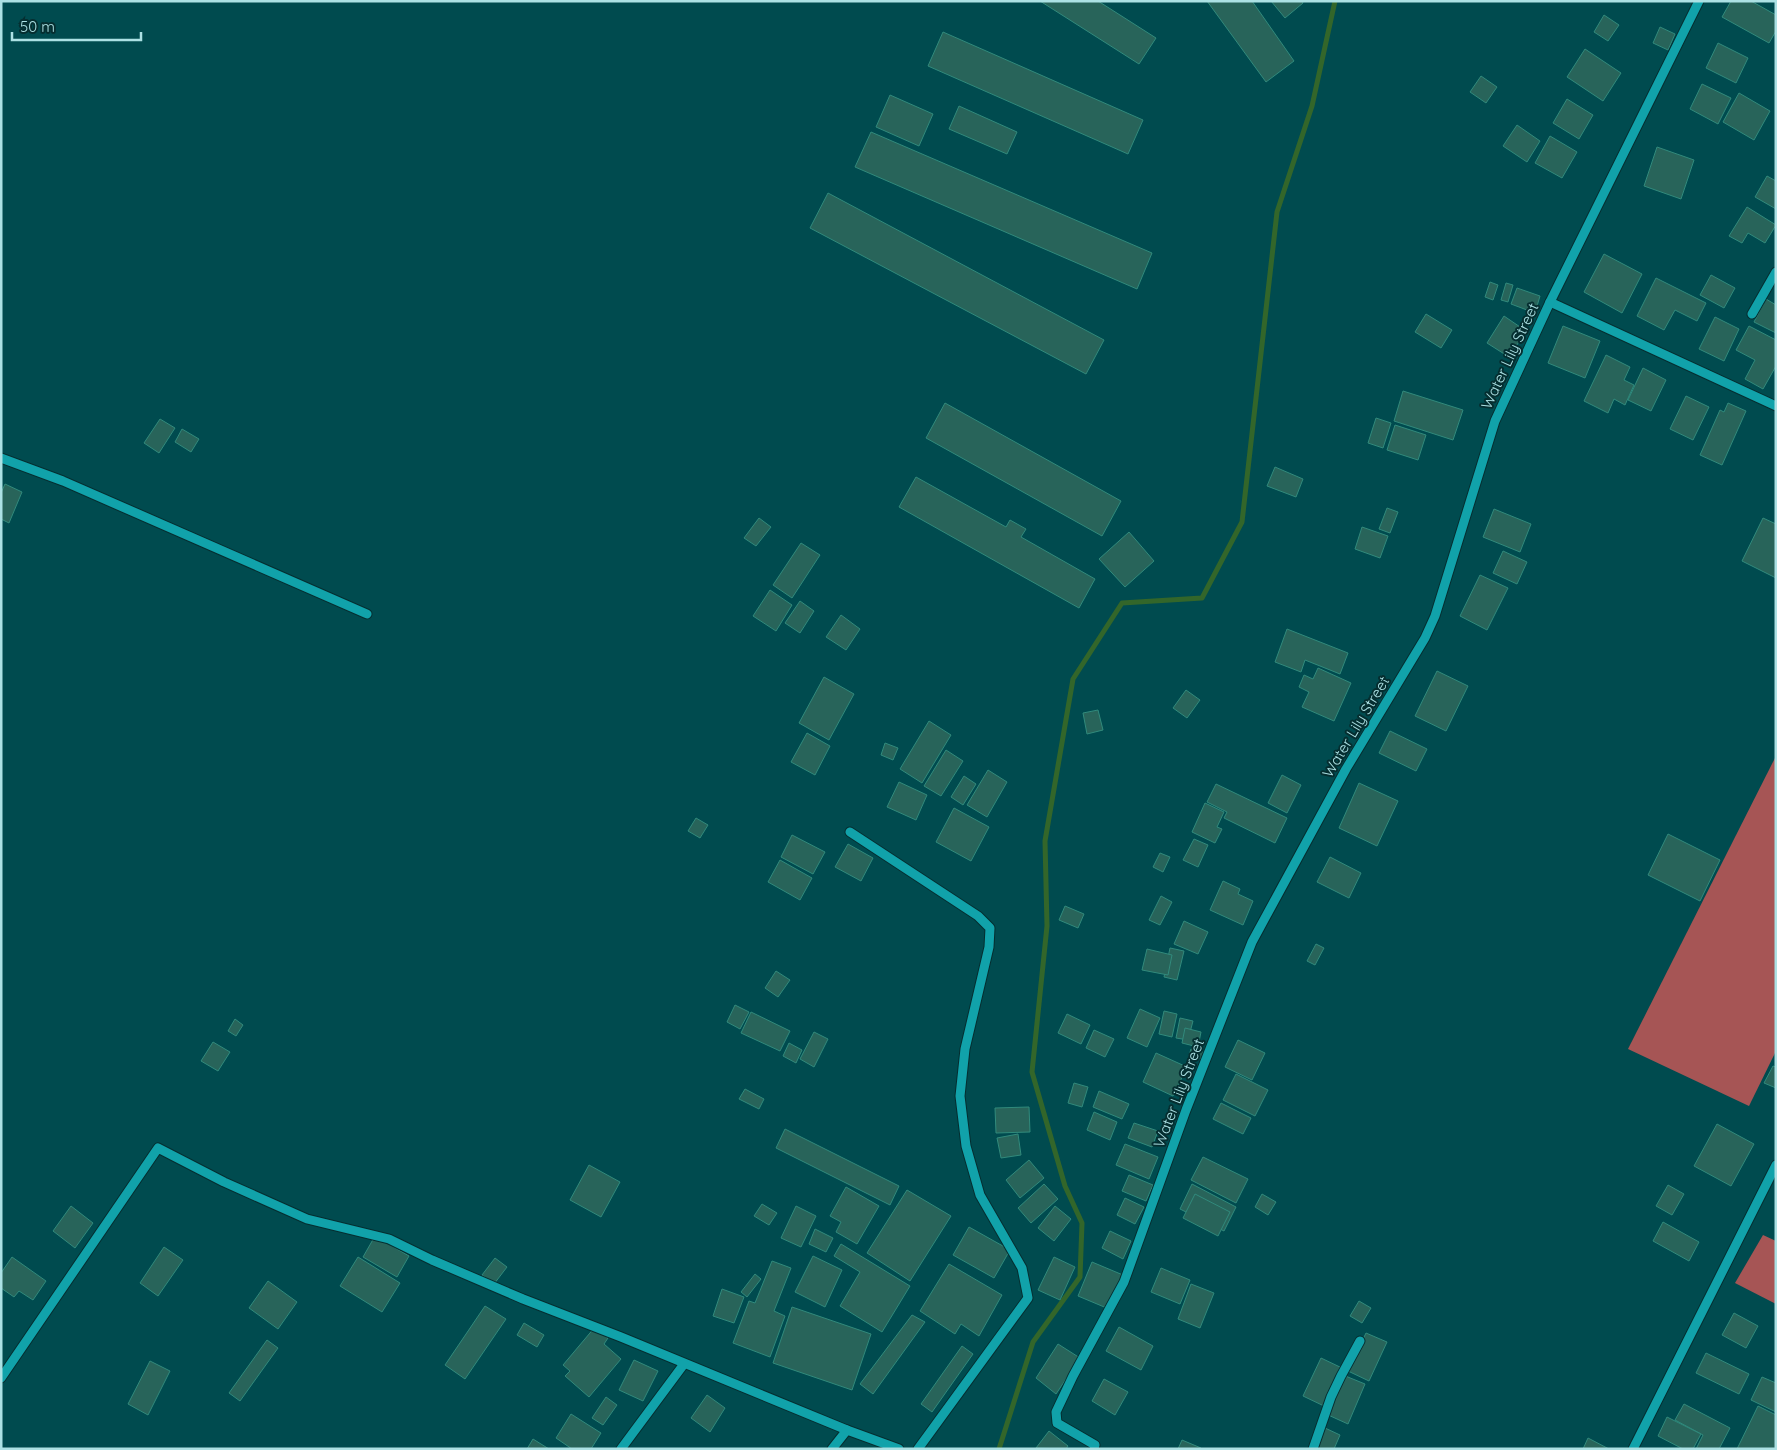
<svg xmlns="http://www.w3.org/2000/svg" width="1777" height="1450" font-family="Quicksand,sans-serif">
<rect width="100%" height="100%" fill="#004b4f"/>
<g fill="#a65555">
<path d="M1776,756V1051L1749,1106L1628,1049Z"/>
<path d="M1763,1235L1776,1241V1304L1735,1283Z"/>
</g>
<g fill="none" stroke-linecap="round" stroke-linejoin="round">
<path stroke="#33662a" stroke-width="5" d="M999,1449L1033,1342L1080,1277L1082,1223L1065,1186L1032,1072L1047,926L1045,841L1073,679L1122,603L1202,598L1242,522L1277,212L1312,106L1335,1"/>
</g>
<g fill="#28645a" stroke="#318a7c">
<path d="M1040,1H1098L1156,38L1139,64Z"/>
<path d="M1207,1H1252L1294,61L1266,82Z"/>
<path d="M1271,1H1302L1303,3L1285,18Z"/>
<path d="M1731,1H1751L1776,15V31L1769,43L1722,17Z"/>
<path d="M1604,15L1619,25L1608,41L1594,32Z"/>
<path d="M1660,27L1675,34L1668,50L1653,43Z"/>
<path d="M943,32L1143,120L1128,154L928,66Z"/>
<path d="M1718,43L1748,58L1736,83L1706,68Z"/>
<path d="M1585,49L1621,73L1603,101L1567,77Z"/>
<path d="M1481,76L1497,87L1486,103L1470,92Z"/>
<path d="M1702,84L1731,98L1718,124L1690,109Z"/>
<path d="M1739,93L1770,111L1754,140L1723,122Z"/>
<path d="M890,95L933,114L919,146L876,127Z"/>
<path d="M1567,99L1593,115L1579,139L1553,123Z"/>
<path d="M959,106L1017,132L1007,154L949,129Z"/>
<path d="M1517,125L1540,141L1527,162L1503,146Z"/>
<path d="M871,132L1152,253L1137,289L855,167Z"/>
<path d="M1550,136L1577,152L1562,178L1535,163Z"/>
<path d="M1657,147L1694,160L1681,199L1644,186Z"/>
<path d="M1767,176L1776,181V209L1755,197Z"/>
<path d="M828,193L1104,340L1086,374L810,228Z"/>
<path d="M1747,207L1776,225L1765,243L1748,233L1742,243L1729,236Z"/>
<path d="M1604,254L1642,274L1622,313L1584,292Z"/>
<path d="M1711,275L1735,288L1724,308L1700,295Z"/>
<path d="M1656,278L1706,303L1697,321L1675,310L1664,330L1637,316Z"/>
<path d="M1490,282L1498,285L1493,300L1485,297Z"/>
<path d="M1506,283L1513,285L1508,302L1501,300Z"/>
<path d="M1517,288L1540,296L1535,313L1511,304Z"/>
<path d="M1766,299L1776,305V333L1754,322Z"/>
<path d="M1426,314L1452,330L1441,348L1415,332Z"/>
<path d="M1504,316L1526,331L1509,357L1487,343Z"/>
<path d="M1715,317L1739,329L1724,361L1699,349Z"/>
<path d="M1563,326L1600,341L1585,378L1548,363Z"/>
<path d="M1749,326L1776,340V366L1763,389L1745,379L1755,360L1736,350Z"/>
<path d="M1606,355L1630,367L1624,380L1634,385L1625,405L1614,399L1608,413L1584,401Z"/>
<path d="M1643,368L1666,380L1651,411L1628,400Z"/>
<path d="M1403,391L1463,410L1453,440L1394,421Z"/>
<path d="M1686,396L1709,407L1693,440L1670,429Z"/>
<path d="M945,403L1121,501L1102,536L926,438Z"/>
<path d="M1728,403L1746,411L1722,465L1700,455L1720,410L1724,412Z"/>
<path d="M1376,418L1391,423L1383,448L1368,443Z"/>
<path d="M160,419L175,428L159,453L144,443Z"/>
<path d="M1395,425L1426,435L1418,460L1387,450Z"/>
<path d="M182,429L199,439L191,452L175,442Z"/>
<path d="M1275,467L1303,479L1296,497L1267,486Z"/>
<path d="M916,477L1006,527L1010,520L1026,529L1021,537L1095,579L1079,608L899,507Z"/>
<path d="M5,484L22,492L9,523L1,519V493Z"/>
<path d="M1387,508L1398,512L1390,533L1379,529Z"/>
<path d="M1494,509L1531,524L1520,552L1483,537Z"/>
<path d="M759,518L771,527L756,546L744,538Z"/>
<path d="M1763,518L1776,524V578L1742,561Z"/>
<path d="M1362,527L1388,536L1380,558L1355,549Z"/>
<path d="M1129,532L1154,561L1125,587L1099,559Z"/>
<path d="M801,543L820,555L792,598L773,585Z"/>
<path d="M1503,551L1527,562L1517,584L1493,573Z"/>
<path d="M1480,575L1508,588L1487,630L1460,616Z"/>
<path d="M770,590L792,605L776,631L753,616Z"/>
<path d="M800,601L814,611L800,633L785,623Z"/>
<path d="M841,615L860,629L846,650L826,637Z"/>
<path d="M1287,629L1348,653L1340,674L1305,660L1301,672L1275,662Z"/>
<path d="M1318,668L1351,683L1334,721L1302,707L1309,692L1299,687L1304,675L1313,679Z"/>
<path d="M1437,671L1468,686L1446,731L1415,716Z"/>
<path d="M824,677L854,694L829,740L799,723Z"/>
<path d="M1186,690L1200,700L1187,718L1173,708Z"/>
<path d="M1098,710L1103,730L1087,734L1083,713Z"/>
<path d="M929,721L951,735L922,783L900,769Z"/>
<path d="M1390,731L1427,749L1416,771L1379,753Z"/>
<path d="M807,733L830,746L815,775L791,762Z"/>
<path d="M885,743L898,748L893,760L881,755Z"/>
<path d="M946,750L963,761L941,796L924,786Z"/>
<path d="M988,770L1007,782L987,817L967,805Z"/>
<path d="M1282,775L1301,785L1287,813L1268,803Z"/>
<path d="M964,776L976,784L963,805L951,797Z"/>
<path d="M899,782L927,795L916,820L887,807Z"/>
<path d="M1359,783L1398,801L1377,846L1339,828Z"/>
<path d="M1216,784L1287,818L1275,843L1224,818L1227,812L1207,802Z"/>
<path d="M1205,803L1224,812L1217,827L1222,829L1215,843L1192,832Z"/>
<path d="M954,808L989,827L971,861L936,842Z"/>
<path d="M696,818L708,825L700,838L688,831Z"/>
<path d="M1668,834L1720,860L1700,901L1648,875Z"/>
<path d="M792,835L825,852L813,874L781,857Z"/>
<path d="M1194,839L1208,845L1198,867L1183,860Z"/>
<path d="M848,844L873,858L861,881L835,867Z"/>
<path d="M1160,853L1170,857L1163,872L1153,867Z"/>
<path d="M1330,857L1361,873L1349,898L1317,882Z"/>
<path d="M780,860L812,878L800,900L768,882Z"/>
<path d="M1223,881L1240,889L1238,894L1253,901L1243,925L1210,910Z"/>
<path d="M1161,896L1172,902L1160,925L1149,920Z"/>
<path d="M1065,906L1084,914L1078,928L1059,920Z"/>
<path d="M1184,921L1208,932L1198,954L1174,944Z"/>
<path d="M1316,944L1324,948L1315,965L1307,961Z"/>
<path d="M1170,948L1184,951L1177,980L1164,977Z"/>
<path d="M1147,949L1172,955L1168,975L1142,970Z"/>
<path d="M776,971L790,980L778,997L765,988Z"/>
<path d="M735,1005L749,1012L740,1029L727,1022Z"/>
<path d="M1140,1009L1160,1018L1147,1047L1127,1038Z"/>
<path d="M1164,1011L1177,1014L1172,1037L1159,1034Z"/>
<path d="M751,1012L790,1031L780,1051L741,1033Z"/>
<path d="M1067,1014L1090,1025L1081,1044L1058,1033Z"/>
<path d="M1180,1018L1193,1021L1188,1040L1176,1038Z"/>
<path d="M235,1019L243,1025L236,1036L228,1031Z"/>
<path d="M1185,1028L1201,1032L1198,1047L1182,1043Z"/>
<path d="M1094,1030L1114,1039L1105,1057L1086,1048Z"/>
<path d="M814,1032L828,1039L814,1067L800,1059Z"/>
<path d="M1238,1040L1265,1053L1252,1080L1225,1067Z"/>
<path d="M213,1042L230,1052L218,1071L201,1061Z"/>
<path d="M789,1043L802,1050L796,1063L783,1056Z"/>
<path d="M1191,1049L1207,1053L1205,1060L1189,1056Z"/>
<path d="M1156,1053L1187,1067L1173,1096L1143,1082Z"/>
<path d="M1773,1066L1776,1067V1088L1764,1083Z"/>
<path d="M1236,1074L1268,1090L1255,1116L1223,1100Z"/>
<path d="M1074,1083L1088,1087L1082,1107L1068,1103Z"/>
<path d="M745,1089L764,1099L759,1109L739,1099Z"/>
<path d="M1099,1091L1129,1104L1122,1119L1093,1107Z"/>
<path d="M1221,1103L1251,1118L1243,1134L1213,1119Z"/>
<path d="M1029,1107L1030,1132L996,1133L995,1108Z"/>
<path d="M1094,1112L1117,1122L1110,1140L1087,1130Z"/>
<path d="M1134,1123L1158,1131L1152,1147L1128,1138Z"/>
<path d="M1717,1124L1754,1144L1731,1186L1694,1166Z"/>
<path d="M785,1129L899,1186L890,1205L776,1148Z"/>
<path d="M1018,1134L1021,1155L1001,1158L997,1138Z"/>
<path d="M1125,1144L1158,1157L1149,1179L1116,1165Z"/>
<path d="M1203,1157L1248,1179L1236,1203L1191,1180Z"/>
<path d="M1029,1160L1044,1178L1020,1198L1006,1180Z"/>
<path d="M589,1165L620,1182L601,1217L570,1200Z"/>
<path d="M1129,1175L1153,1185L1146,1201L1122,1191Z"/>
<path d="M1044,1184L1058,1199L1031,1223L1018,1208Z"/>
<path d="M1192,1184L1236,1207L1224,1231L1180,1209Z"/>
<path d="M1668,1185L1684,1194L1672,1215L1656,1206Z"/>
<path d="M846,1187L879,1206L857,1244L836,1232L841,1222L830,1216Z"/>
<path d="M907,1190L951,1216L910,1281L867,1253Z"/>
<path d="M1195,1194L1230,1212L1218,1236L1183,1218Z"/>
<path d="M1262,1194L1276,1202L1268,1215L1255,1207Z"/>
<path d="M1125,1198L1144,1207L1135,1224L1117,1215Z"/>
<path d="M762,1204L777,1213L769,1225L754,1216Z"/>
<path d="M71,1206L93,1223L75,1248L53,1231Z"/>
<path d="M796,1206L816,1216L801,1247L781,1238Z"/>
<path d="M1055,1206L1071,1219L1054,1241L1038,1228Z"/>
<path d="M1663,1222L1699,1242L1689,1261L1653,1241Z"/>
<path d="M969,1227L1010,1250L994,1278L953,1255Z"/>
<path d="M815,1229L833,1238L826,1252L809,1244Z"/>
<path d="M1110,1231L1131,1241L1123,1259L1102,1248Z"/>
<path d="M375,1236L409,1256L397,1277L363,1257Z"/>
<path d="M841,1244L910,1286L882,1332L840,1306L860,1272L834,1256Z"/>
<path d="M164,1247L183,1260L158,1296L140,1283Z"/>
<path d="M813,1256L842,1270L825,1307L795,1292Z"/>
<path d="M12,1257L46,1281L33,1300L19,1291L14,1297L1,1288V1273Z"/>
<path d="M358,1257L400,1283L382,1312L340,1286Z"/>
<path d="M1054,1257L1075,1267L1060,1300L1038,1290Z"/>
<path d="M495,1258L507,1267L494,1284L482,1275Z"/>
<path d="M772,1261L791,1268L774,1311L785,1316L770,1357L733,1343L749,1301L755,1303Z"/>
<path d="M1092,1262L1123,1275L1109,1309L1078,1296Z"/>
<path d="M949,1264L1002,1295L979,1336L961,1324L955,1334L920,1311Z"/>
<path d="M1161,1268L1190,1280L1180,1304L1151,1292Z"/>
<path d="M755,1274L761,1279L747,1297L741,1292Z"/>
<path d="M268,1281L297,1302L278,1329L249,1308Z"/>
<path d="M1191,1284L1214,1293L1200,1328L1178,1319Z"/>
<path d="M722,1289L744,1297L734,1323L713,1316Z"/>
<path d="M1359,1301L1371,1308L1362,1323L1350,1316Z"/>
<path d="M485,1306L506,1319L465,1379L445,1365Z"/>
<path d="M792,1307L871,1334L852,1390L773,1363Z"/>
<path d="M1734,1313L1758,1326L1746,1348L1722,1335Z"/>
<path d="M912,1315L925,1322L873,1394L860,1384Z"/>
<path d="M524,1323L544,1335L537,1347L517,1335Z"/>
<path d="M595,1327L608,1338L604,1344L621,1359L589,1397L565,1376L570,1371L563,1365Z"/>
<path d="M1119,1327L1153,1346L1141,1370L1106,1351Z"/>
<path d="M1366,1333L1387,1342L1369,1381L1348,1371Z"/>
<path d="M267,1340L278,1348L240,1401L229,1393Z"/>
<path d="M1058,1344L1080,1358L1056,1394L1036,1378Z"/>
<path d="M962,1346L973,1354L932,1412L921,1404Z"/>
<path d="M1706,1353L1749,1374L1739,1394L1696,1373Z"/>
<path d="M1321,1358L1342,1368L1324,1406L1303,1396Z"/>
<path d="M634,1360L658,1371L643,1401L619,1390Z"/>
<path d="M150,1361L170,1371L148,1415L128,1404Z"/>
<path d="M1343,1375L1365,1384L1348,1424L1326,1414Z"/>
<path d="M1762,1377L1776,1383V1412L1751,1400Z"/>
<path d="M1104,1379L1128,1392L1115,1415L1092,1401Z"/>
<path d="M707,1395L725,1408L710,1432L691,1418Z"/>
<path d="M606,1397L617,1405L603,1425L592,1418Z"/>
<path d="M1684,1404L1730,1428L1719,1449H1696L1703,1435L1675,1420Z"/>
<path d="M1758,1406L1776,1415V1449H1737Z"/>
<path d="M571,1414L601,1433L591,1449H572L556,1438Z"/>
<path d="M1667,1417L1701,1434L1693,1449H1683L1658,1436Z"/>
<path d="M1325,1428L1340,1435L1334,1449H1316Z"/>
<path d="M1049,1431L1068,1446L1066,1449L1036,1448Z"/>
<path d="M1588,1438L1609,1449H1583Z"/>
<path d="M533,1439L549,1449H527Z"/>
<path d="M1182,1440L1201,1448V1449H1178Z"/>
</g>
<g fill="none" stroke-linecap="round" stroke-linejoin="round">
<defs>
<g id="minor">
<path d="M1550,302L1776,406"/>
<path d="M1752,314L1776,272"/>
<path d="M1,458L63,481L367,614"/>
<path d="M850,832L978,916L990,928L989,947L965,1049L960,1096L966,1146L980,1195L1022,1268L1028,1298L918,1449"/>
<path d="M1,1378L158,1148L224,1182L307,1219L389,1239L432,1260L523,1299L621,1337L847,1430L899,1449"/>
<path d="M621,1449L684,1364"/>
<path d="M832,1449L847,1430"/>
<path d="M1094,1449L1095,1445L1057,1423L1056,1412L1073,1376L1124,1282L1186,1110L1252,942L1346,769L1425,638L1435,616L1495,421L1550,302L1699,1"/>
<path d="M1313,1449L1331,1397L1341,1376L1360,1341"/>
<path d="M1633,1449L1776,1165"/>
</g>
</defs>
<use href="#minor" stroke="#052e30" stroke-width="11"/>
<use href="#minor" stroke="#11a2aa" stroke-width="9"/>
</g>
<g text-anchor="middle" stroke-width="4" stroke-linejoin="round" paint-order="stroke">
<g font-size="15" fill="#ace1e4" stroke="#052e30">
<text transform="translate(1510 356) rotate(-65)" y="5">Water Lily Street</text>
<text transform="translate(1356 727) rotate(-59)" y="5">Water Lily Street</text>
<text transform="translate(1179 1093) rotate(-69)" y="5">Water Lily Street</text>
</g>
</g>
<rect width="1777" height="1450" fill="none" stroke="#ace1e4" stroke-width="5"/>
<path d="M12 32v8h129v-8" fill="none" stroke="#ace1e4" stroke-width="2.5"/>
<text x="20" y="32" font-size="15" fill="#ace1e4" stroke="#052e30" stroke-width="4" paint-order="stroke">50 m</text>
</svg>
